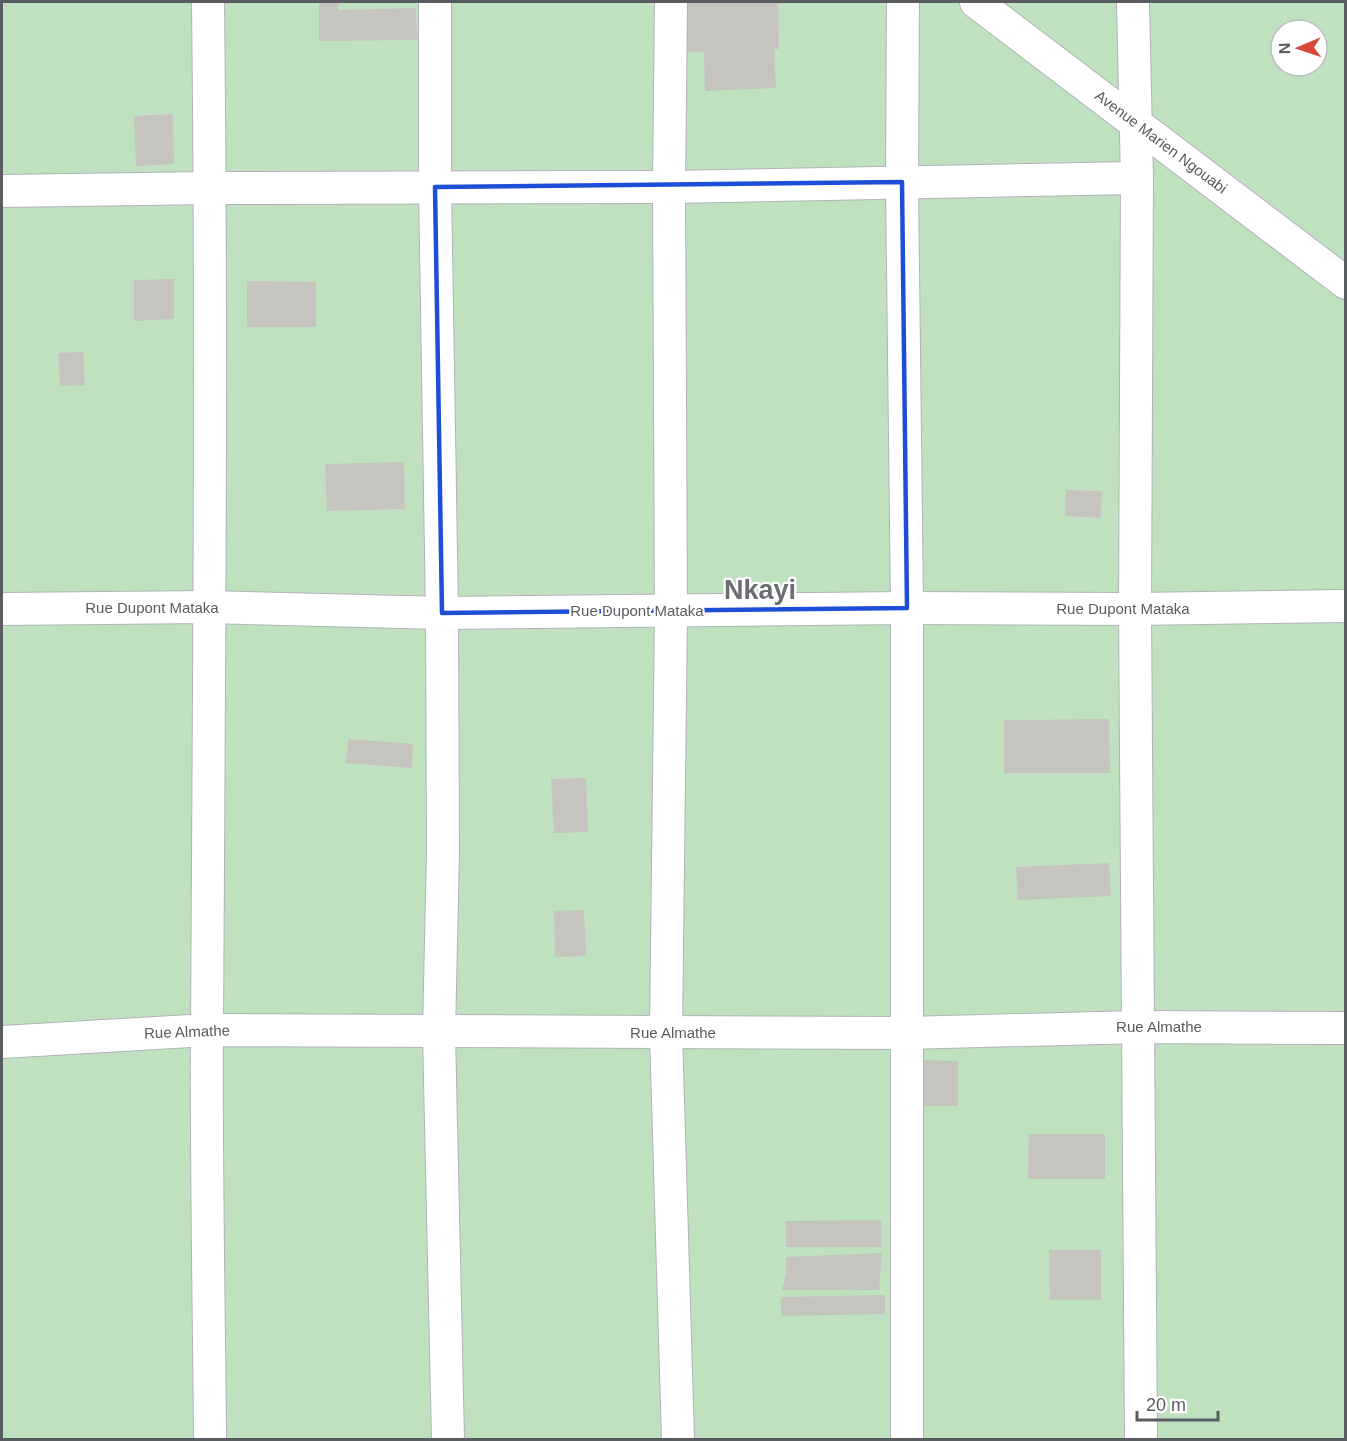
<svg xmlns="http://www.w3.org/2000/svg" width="1347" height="1441" font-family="Arial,sans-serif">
<rect width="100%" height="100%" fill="#ebe9e1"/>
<path fill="#bfe1c0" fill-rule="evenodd" d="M2,2H1345V1439H2ZM1281,30H1317V66H1281Z"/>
<g fill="#c6c4be">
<path d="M319,2H339L338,10L416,8L417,40L319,41Z"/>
<path d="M673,2H778L779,49H774L776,88L705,91L704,52H670Z"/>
<path d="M173,114L174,164L136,166L134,116Z"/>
<path d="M174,279V319L134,321V280Z"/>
<path d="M247,281L316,282V327H247Z"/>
<path d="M83,352L85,385L60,386L58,353Z"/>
<path d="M404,462L405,509L327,511L325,464Z"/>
<path d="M1066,490L1102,491L1101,518L1065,516Z"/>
<path d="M1109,719L1110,773H1004V720Z"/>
<path d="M348,739L413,744L412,768L346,763Z"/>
<path d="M586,778L588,832L554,833L551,779Z"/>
<path d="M1109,863L1111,896L1018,900L1016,867Z"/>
<path d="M584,910L586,956L555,957L554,911Z"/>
<path d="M920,1060L958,1061V1106H919Z"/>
<path d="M1029,1134H1105V1179H1028Z"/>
<path d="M881,1220L882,1247H786V1221Z"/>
<path d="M1049,1250H1101V1300H1050Z"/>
<path d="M882,1253L879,1290H782L786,1274V1257Z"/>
<path d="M885,1295V1314L781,1316V1297Z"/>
</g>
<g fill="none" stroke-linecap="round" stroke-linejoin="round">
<defs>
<g id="street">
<path d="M208,2C212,343 209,686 207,1028C206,1165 209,1302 210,1440"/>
<path d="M435,2V187L442,613L443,851L439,1033L448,1440"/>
<path d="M671,2L669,187L671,612L666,1033L678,1440"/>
<path d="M903,2L902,182L907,608V1440"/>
<path d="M976,2L1346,283"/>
<path d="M1133,2L1137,178L1135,609L1141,1440"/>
<path d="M2,191L210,188L669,187L1137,178"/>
<path d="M2,609L208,607L442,613L907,608L1135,609L1346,606"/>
<path d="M2,1042L207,1030L906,1033L1137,1027L1346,1028"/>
</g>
</defs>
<use href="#street" stroke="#b1b3b7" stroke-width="34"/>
<use href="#street" stroke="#fff" stroke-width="32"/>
</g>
<path fill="none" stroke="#1d4ed8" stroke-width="4.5" stroke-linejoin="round" d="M902,182L907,608L442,613L435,187Z"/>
<g text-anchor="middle" stroke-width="4.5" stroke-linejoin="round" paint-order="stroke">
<g font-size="15" fill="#595c60" stroke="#fff">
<text transform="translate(1161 142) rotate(37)" y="5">Avenue Marien Ngouabi</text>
<text x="152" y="613">Rue Dupont Mataka</text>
<text x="1123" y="614">Rue Dupont Mataka</text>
<text x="637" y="616">Rue Dupont Mataka</text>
<text x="1159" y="1032">Rue Almathe</text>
<text transform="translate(187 1032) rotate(-2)" y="5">Rue Almathe</text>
<text x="673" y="1038">Rue Almathe</text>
</g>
<g font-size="27" font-weight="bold" fill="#6b6e72" stroke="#fff">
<text x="760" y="599">Nkayi</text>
</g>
</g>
<rect width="1347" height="1441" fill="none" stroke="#595c60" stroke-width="6"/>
<g transform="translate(1299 48) rotate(268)"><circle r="28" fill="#ffffff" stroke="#bdbebf" stroke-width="1.5"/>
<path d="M0-4.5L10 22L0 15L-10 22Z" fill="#d84839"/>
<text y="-9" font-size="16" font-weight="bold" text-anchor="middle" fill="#595c60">N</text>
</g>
<path d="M1137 1411v9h81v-9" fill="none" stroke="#595c60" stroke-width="3"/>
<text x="1146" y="1411" font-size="18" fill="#595c60" stroke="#ffffff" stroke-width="4.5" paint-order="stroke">20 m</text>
</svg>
